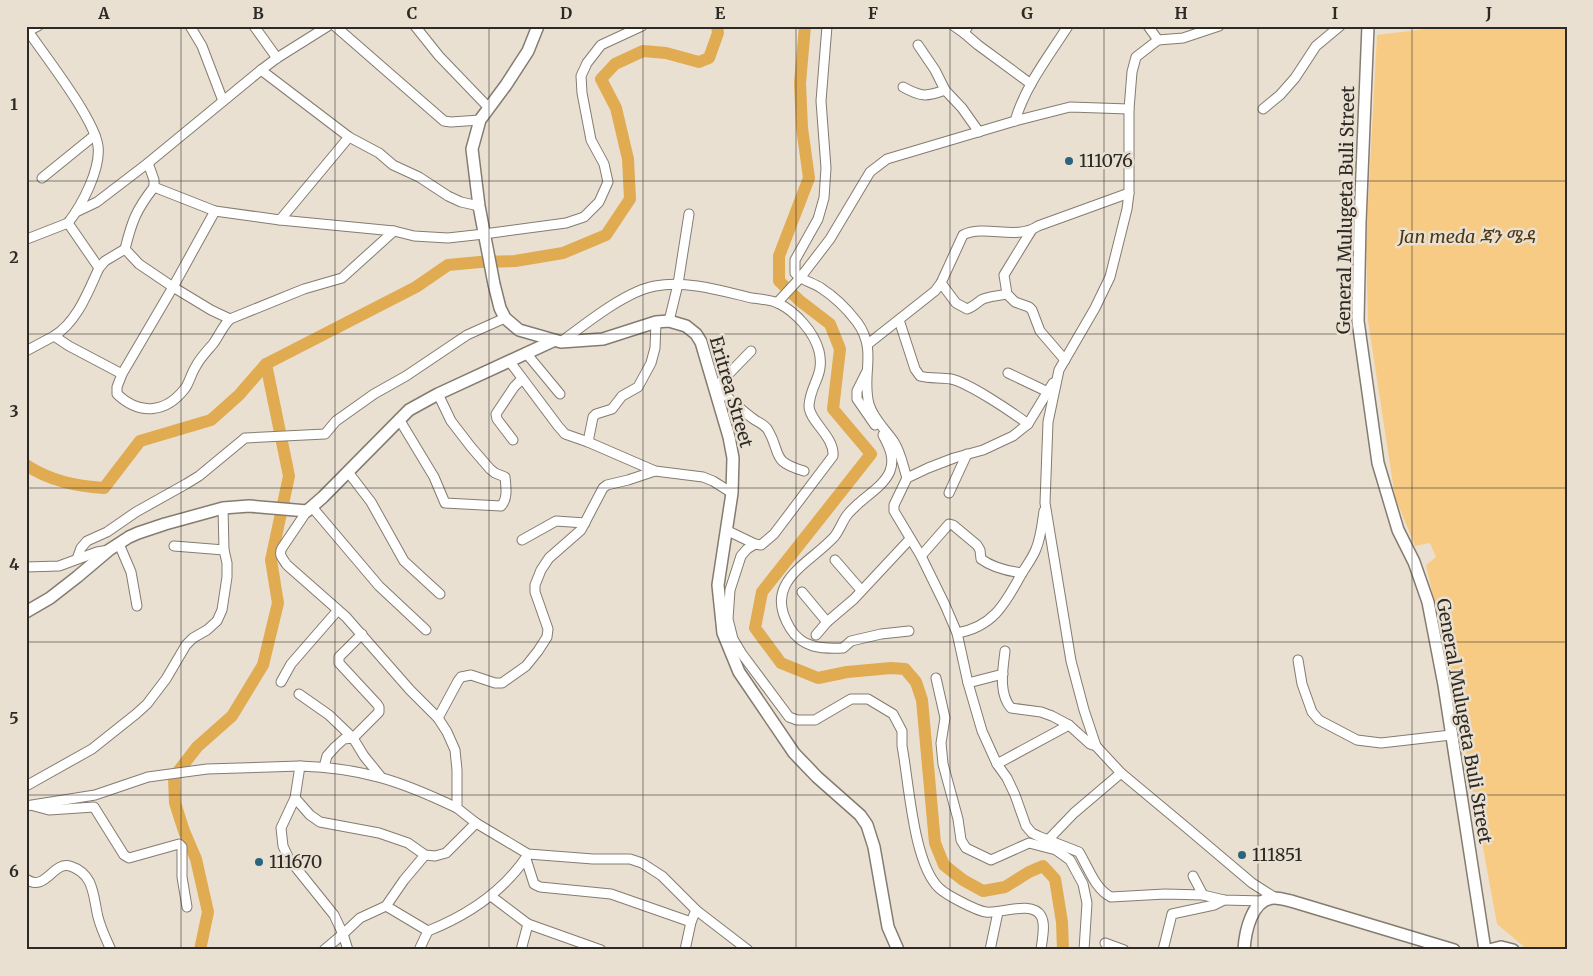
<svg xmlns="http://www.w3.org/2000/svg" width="1593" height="976" font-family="Merriweather,'Noto Sans Ethiopic',serif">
<rect width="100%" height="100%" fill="#e9e0d2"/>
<path fill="#f8cb85" d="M1450,26H1567V950H1528L1497,924L1455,696L1426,565L1436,557L1430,543L1415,546L1395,497L1368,321L1366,242L1377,35Z"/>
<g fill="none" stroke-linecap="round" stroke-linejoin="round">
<g stroke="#e1ab51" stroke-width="12">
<path d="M805,26L800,83L802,128L809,178L779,256V281L800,301L830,324L840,349L833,409L871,454L762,592L755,628L781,663L818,678L847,672L891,668L905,669L916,682L922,700L935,843L944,865L963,880L983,891L1005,887L1029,872L1043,866L1055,879L1062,922L1063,950"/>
<path d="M26,465C50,481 76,486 104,488L140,441L211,420L239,395L266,364L416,287L448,265L480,262L515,261L563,253L606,235L630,199L628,159L616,108L601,79L615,64L643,51L666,53L699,62L709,58L718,33L717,26"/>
<path d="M200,950L208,912L196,859L184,831L175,803L174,777L197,747L232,716L263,665L278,603L271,560L289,476L266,364"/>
</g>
<defs>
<g id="street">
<path d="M190,26L202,46L223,101"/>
<path d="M254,26L277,58"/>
<path d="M335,26L444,121L451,122L480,120"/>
<path d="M415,26L439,56L489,108"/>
<path d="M827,26L821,101L826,168L824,198L818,219L795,260V273C802,281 812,282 821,288C835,297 847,309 857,322C878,351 861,374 869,404C873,419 886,430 894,442C901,453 903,466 907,478"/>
<path d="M954,26L964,33"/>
<path d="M968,26L964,33L978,45L1031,84"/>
<path d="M1148,26L1158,40"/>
<path d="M1219,26L1183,38L1158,40L1136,57L1132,72L1129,109V193L1127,209L1110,277L1095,308L1059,370L1048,422L1045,503L1071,661L1084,710L1096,746L1121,773L1187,828L1252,883L1274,897"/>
<path d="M28,31C45,56 94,118 98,146C101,169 82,205 68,223L99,268C88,292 77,322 54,336L69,346L122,374L173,287L139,264L125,249C132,221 136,210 154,187L215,211L280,220L394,231L414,236L448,238L484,234L566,223L584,217L599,202L608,182L604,164L591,140L582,93L581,76L587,63L601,45L642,26"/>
<path d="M26,32L38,26"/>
<path d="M918,45L935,70L945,90L962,108L979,132"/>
<path d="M261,70L349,137L379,153L393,165L419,177L448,196L461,202L479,206"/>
<path d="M903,87C921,97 926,97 945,90"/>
<path d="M1263,109L1280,95L1295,78L1316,46L1340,26"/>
<path d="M1015,121C1025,86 1049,56 1068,26"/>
<path d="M148,163L261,70L277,58L328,26"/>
<path d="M42,178L95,135"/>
<path d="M215,211L173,287L211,310L230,319L304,289L342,278L394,231"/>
<path d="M76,212L97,202L148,163L154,180V187"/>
<path d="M280,220L349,137"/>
<path d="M1031,231L1004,275L1007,294L1015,302L1029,307L1032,310L1040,331L1065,360"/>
<path d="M27,239L68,223"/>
<path d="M99,268L105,261L125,249"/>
<path d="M941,283L956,303L967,309C973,307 976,304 981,300C988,296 999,296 1007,294"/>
<path d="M777,303L800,278L830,239L870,172L887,159L1015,121L1070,107L1129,109"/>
<path d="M899,320L915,369L920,376C930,379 941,377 951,379C969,383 1012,412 1028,424"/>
<path d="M669,321L678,284L689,214"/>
<path d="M561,342C585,324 626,291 655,286C687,280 722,291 752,298C760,299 771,300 778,303C796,312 814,332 819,351C825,376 810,384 809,406C809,421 835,437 833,456L774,534L761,545L755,544L728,531"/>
<path d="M868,344L935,291L941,283L963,235C986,224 1016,241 1038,226L1129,193"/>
<path d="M26,351L54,336"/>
<path d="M751,351L715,388C730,397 741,411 755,420C760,423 765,425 768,430C782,454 770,461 804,471"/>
<path d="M526,353L560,394"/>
<path d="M510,362L558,426L565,434L588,442L593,417L596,414L612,409L622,396L638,387L651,363L655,348L656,322"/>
<path d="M866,373L857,391V399L875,425"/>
<path d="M1008,373L1048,392"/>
<path d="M122,374L117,387V394C140,416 167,413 186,387C190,380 192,372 196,366C200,358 207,351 213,344C219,336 222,327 230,319"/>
<path d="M1053,383L1028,424L1013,436L983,450L954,458L928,468L907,478L894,505V511L921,556L945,605L957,633L968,683L982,731L997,764L1007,778L1015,795L1026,826L1032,833L1038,836L1079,852C1088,867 1095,889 1111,897L1165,894L1203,895L1224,900L1263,901"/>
<path d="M399,419L434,477L445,503L501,506C508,499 506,487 505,477L495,473L490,469L471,447L451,421L438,394"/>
<path d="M883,435C889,446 895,458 890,471C885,484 869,494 859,503C855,507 851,510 848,514C842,521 840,530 834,537C808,565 762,582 790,628C802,648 821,649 843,648L851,641L881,634L909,631"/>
<path d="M513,440L497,419L496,414L514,387L522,379"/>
<path d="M588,442L655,471L703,477L713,481L732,493"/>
<path d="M348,472L371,502L404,561L440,594"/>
<path d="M949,493L967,454"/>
<path d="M312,507L379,586L426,630"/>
<path d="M307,511L282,548C278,555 283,559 287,565L346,617L410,690L438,718L447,732L455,750L457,770V808L476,823L528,854L593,859H630L642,863L662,876L696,910L748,950"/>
<path d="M522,540L556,521L585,523"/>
<path d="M119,544L131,572L137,606"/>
<path d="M755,544L747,549L741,556L730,590L728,619L733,639L742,654L789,717L797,720H815L851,699H868L893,714L902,731V746C909,782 913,863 939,888C946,895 977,911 986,912C1000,914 1032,900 1041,916C1046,925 1042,939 1041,950"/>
<path d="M174,546L224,550"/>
<path d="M921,556L949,524L953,525L977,545L980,550L981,559C993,568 1007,571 1022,573"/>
<path d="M77,559L81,548L87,541L107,532L136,512L186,484L199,476L245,438L325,434L336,421L374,394L406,376L467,335L505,318"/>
<path d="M835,560L861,590"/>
<path d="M26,567L59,566L97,552L109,550"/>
<path d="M802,592L827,622"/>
<path d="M957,633C994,627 1006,602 1022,573C1027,565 1033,557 1036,549C1041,537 1042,524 1044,511"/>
<path d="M816,635L827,622L854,599L910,539"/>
<path d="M1005,651C1003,669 998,693 1011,708L1041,712L1052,716L1069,725L1090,744L1096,746"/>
<path d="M1298,660L1302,684L1312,712L1319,720L1357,740L1381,743L1451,735"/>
<path d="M936,678L945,718L941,743L943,764L958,819L961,840L966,848L991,860L1029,843L1056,850L1070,860L1083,884L1087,903L1084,950"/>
<path d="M281,682L291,664L338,610"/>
<path d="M968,683L1003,674"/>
<path d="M299,694L329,715L353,738L364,756L381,777"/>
<path d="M438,718L458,681L461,677L471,675L495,683H502L526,666L538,651L547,637L548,629L535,592V585L541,570L549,558L581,530L603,488L607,485L628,480L655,471"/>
<path d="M997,764L1069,725"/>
<path d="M324,767L327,756L335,747L344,739L353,738L379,712V707L377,704L339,663V657L362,634"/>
<path d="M26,786L92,749L136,714L147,704L166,679L186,645L193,638L207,630L217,621L222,610L227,577V563L224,550L223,508"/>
<path d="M295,798L310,815L320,822L379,833L408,843L425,855L435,856L446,853L476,823"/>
<path d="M26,806L95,795L148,777L207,769L300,766"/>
<path d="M34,806L49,810L94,807L124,855L129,858L179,844L182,847V877L187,907"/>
<path d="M1048,840L1074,813L1121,773"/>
<path d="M526,859L534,884L540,887L611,894L691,922"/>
<path d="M1193,876L1203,895"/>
<path d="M26,879C45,893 53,861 70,866C95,874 93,897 98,917C101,929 106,939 111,950"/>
<path d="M491,896L528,924L601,950"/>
<path d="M386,906L428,931C468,915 503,892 527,856"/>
<path d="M1105,943L1124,950"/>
<path d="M324,950L343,934L360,918L386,906L404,880L425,855"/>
<path d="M348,950L343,934L334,915L289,859L283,846L281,828L295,798L300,766C362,768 401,781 457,808"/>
<path d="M419,950L428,931"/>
<path d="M521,950L528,924"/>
<path d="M685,950L691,922L696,910"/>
<path d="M990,950L998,912"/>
<path d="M1163,950L1172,914L1214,905L1224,900"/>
</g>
<g id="secondary">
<path d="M538,26L528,51L506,85L480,120L472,149L479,206L494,284L500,308L505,318L519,330L561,342L603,339L656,322L669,321L686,326L696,334L701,342L729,437L733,458L732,493L718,585L723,633L739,672L794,753L817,777L860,815L867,825L874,847L888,927L898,950"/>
<path d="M1368,26L1360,222L1358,321L1378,463L1398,530L1414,562L1428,602L1444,685L1485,950"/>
<path d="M26,612L50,598L77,577L109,550L129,537L138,533L165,524L223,508L249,506L307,511L323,497L409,410L438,394L553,341"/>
<path d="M1244,950C1245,932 1252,898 1274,898C1280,898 1286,900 1291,901L1454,950"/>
<path d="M1489,950L1501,947L1513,950"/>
</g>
</defs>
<use href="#street" stroke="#847c70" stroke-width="11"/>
<use href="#secondary" stroke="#847c70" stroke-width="14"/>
<use href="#street" stroke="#fff" stroke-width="9"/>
<use href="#secondary" stroke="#fff" stroke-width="11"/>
</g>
<path fill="none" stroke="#2d2a25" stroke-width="1" stroke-opacity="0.55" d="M181,26V950M335,26V950M489,26V950M643,26V950M796,26V950M950,26V950M1104,26V950M1258,26V950M1412,26V950M26,181H1567M26,334H1567M26,488H1567M26,642H1567M26,795H1567"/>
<g fill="#2a657d" stroke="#e9e0d2" stroke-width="2">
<circle cx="1069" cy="161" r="5"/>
<circle cx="1242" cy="855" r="5"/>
<circle cx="259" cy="862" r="5"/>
</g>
<g text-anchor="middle" stroke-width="5" stroke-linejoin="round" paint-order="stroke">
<g font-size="18" fill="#2d2a25" stroke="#e9e0d2" text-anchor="start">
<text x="1079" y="167">111076</text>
<text x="1252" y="861">111851</text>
<text x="269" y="868">111670</text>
</g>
<g font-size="18" fill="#2d2a25" stroke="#e9e0d2">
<text transform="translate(1346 210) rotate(-89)" y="6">General Mulugeta Buli Street</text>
<text transform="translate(731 392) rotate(74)" y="6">Eritrea Street</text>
<text transform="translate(1464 721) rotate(80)" y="6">General Mulugeta Buli Street</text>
</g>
<g font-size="18" font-style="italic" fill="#4d3710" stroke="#e9e0d2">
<text x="1467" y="243">Jan meda ጃን ሜዳ</text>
</g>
</g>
<rect width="1593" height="976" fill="none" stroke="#e9e0d2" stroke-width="55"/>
<rect x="28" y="28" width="1538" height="920" fill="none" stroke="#2d2a25" stroke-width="2"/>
<g font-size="16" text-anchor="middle" font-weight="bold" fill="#2d2a25">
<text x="104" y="19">A</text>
<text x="258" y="19">B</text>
<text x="412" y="19">C</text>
<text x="566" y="19">D</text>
<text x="720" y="19">E</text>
<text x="873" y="19">F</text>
<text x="1027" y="19">G</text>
<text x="1181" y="19">H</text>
<text x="1335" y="19">I</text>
<text x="1489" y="19">J</text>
<text x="14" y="110">1</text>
<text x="14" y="263">2</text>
<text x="14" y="417">3</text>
<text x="14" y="570">4</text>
<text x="14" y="724">5</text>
<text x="14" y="877">6</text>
</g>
</svg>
